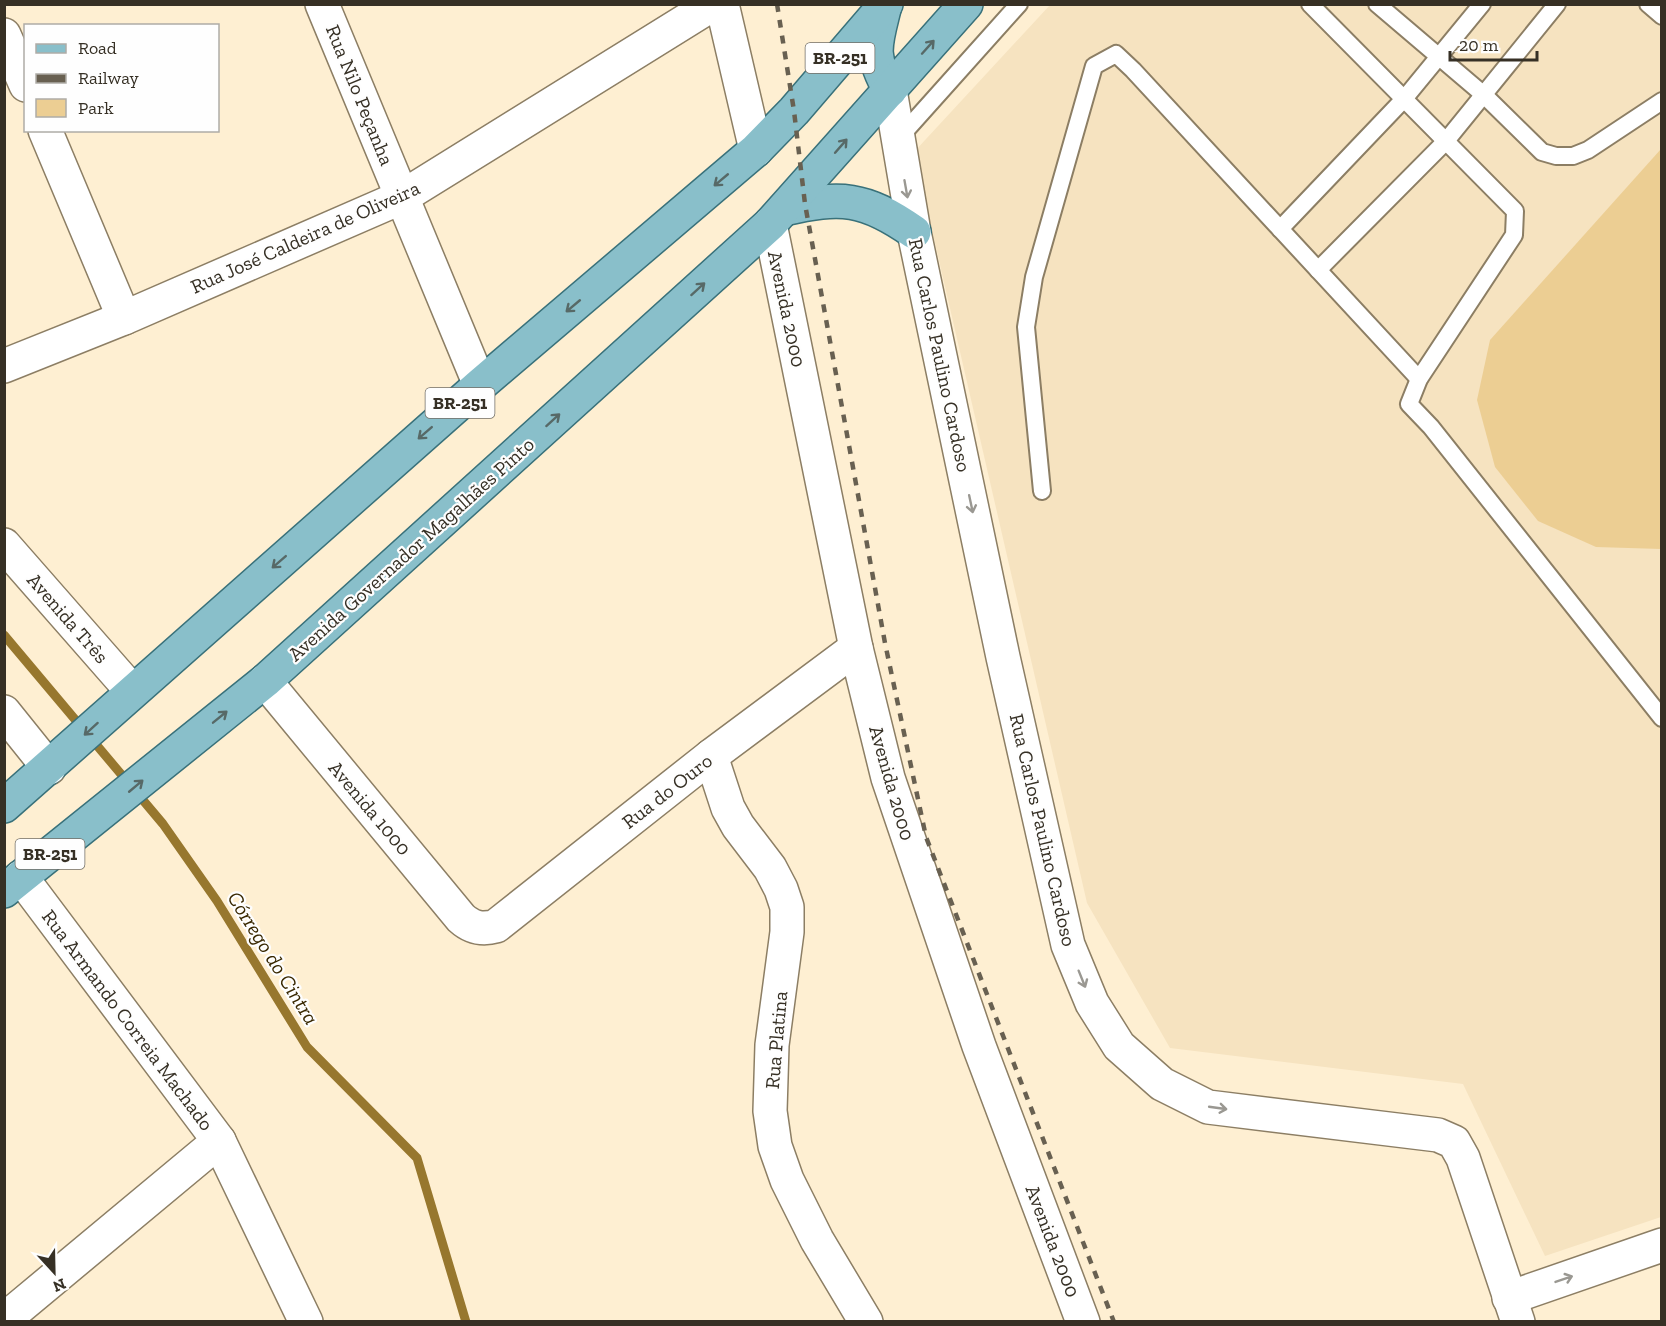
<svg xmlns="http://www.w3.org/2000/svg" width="1666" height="1326" font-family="'Zilla Slab',serif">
<rect width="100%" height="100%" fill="#feefd2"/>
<path fill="#f6e3c0" d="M1050,5H1661V1217L1545,1256L1463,1084L1170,1048L1087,903L914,152Z"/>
<path fill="#ecce93" d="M1661,149V549L1596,547L1538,521L1495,467L1477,400L1490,340Z"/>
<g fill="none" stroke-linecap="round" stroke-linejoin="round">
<path stroke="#97772e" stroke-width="9" d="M4,635L163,824L217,901L307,1047L417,1158L466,1322"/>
<defs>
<g id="lane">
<path d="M1310,4L1515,211L1514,235L1419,379L1409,404L1431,427L1662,718"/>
<path d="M1377,4L1484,95L1542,152L1556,156H1573L1588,150L1662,101"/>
<path d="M1648,4L1662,16"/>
<path d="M899,138L1019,4"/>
<path d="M1280,229L1404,99L1482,4"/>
<path d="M1318,270L1446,141L1557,4"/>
<path d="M1042,491L1026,327L1034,277L1094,66L1116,54L1133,70L1419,379"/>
</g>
<g id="street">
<path d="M322,4L480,385"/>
<path d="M722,4L756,150"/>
<path d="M4,35L26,85"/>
<path d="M890,90L914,232L1003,657L1068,945L1092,1003L1119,1046L1162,1084L1208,1107L1438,1135L1454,1142L1463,1158L1518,1322"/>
<path d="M45,130L124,318"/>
<path d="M770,224L856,648L888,778L979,1046L1083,1322"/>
<path d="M4,366L124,318L402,197L713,4"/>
<path d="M4,545L132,691"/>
<path d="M265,681L461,918C472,928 482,930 496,926L711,756L856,648"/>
<path d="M4,712L49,768"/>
<path d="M711,756L728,808L738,826L770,868L781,889L787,907V932L772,1045L770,1111L775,1146L787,1180L817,1240L866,1322"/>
<path d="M219,1141L306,1322"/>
<path d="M1509,1298L1662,1245"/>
<path d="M4,1320L219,1141L21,877"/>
</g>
<g id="primary">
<path d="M884,9C875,45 870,56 890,90"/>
<path d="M784,209C841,196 864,197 914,232"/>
<path d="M4,806L480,385L756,150L794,111L886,4"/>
<path d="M4,891L265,681L770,224L966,4"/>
</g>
</defs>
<use href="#lane" stroke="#8c7e64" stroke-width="20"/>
<use href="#street" stroke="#8c7e64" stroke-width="36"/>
<use href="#primary" stroke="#39717a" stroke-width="36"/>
<use href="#lane" stroke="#fff" stroke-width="16"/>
<use href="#street" stroke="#fff" stroke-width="33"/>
<use href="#primary" stroke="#89bfca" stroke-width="33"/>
<path stroke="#686051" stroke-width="4.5" stroke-dasharray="8 8" stroke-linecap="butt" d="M777,4L794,111L805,204L885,643L926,837L1114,1322"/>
</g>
<defs><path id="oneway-shaft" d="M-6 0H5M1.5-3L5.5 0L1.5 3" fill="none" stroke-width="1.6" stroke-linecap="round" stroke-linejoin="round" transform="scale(1.5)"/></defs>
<g stroke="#576967">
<use href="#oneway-shaft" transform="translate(928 47) rotate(-48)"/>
<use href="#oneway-shaft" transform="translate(841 146) rotate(-49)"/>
<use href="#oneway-shaft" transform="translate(721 180) rotate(140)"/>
<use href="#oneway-shaft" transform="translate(698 289) rotate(-42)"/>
<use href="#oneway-shaft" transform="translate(573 306) rotate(140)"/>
<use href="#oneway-shaft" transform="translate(553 420) rotate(-42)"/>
<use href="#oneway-shaft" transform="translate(425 433) rotate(139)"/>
<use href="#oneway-shaft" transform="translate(279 562) rotate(139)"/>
<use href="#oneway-shaft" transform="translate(220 717) rotate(-39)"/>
<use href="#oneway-shaft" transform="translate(91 729) rotate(138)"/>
<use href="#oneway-shaft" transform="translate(136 786) rotate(-40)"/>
</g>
<g stroke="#9a9892">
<use href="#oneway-shaft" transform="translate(906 189) rotate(80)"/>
<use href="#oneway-shaft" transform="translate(971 504) rotate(78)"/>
<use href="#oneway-shaft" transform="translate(1082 979) rotate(68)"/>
<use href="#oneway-shaft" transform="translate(1218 1108) rotate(8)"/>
<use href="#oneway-shaft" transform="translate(1564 1279) rotate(-19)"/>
</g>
<g text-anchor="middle" stroke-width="4.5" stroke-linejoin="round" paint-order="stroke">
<g fill="#fefefe" stroke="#726e66" stroke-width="1.5">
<rect x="805.5" y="43" width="69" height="30" rx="4.5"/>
<rect x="425.5" y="388" width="69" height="30" rx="4.5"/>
<rect x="15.5" y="839" width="69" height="30" rx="4.5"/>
</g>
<g font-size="18" font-weight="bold" fill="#363025">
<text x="840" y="64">BR-251</text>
<text x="460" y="409">BR-251</text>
<text x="50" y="860">BR-251</text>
</g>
<g font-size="20" fill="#363025" stroke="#fefefe">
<text transform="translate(360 95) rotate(68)" y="7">Rua Nilo Peçanha</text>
<text transform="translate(305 237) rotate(-24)" y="7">Rua José Caldeira de Oliveira</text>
<text transform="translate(787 309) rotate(78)" y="7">Avenida 2000</text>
<text transform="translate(940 355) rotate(78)" y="7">Rua Carlos Paulino Cardoso</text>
<text transform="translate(411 549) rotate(-42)" y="7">Avenida Governador Magalhães Pinto</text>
<text transform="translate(68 618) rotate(49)" y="7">Avenida Três</text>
<text transform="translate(892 783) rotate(74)" y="7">Avenida 2000</text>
<text transform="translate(667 791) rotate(-38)" y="7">Rua do Ouro</text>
<text transform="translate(370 808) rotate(50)" y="7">Avenida 1000</text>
<text transform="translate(1043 830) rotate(77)" y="7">Rua Carlos Paulino Cardoso</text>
<text transform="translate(128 1020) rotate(53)" y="7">Rua Armando Correia Machado</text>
<text transform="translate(776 1040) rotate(-85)" y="7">Rua Platina</text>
<text transform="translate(1053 1241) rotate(69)" y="7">Avenida 2000</text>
</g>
<g font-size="21" font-style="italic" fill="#392800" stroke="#fefefe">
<text transform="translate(273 958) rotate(58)" y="7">Córrego do Cintra</text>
</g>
</g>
<rect width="1666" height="1326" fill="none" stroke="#363025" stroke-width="12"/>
<rect x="24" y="24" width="195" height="108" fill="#fefefe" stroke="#aeaca7" stroke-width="1.5"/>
<rect x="36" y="44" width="30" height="9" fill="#89bfca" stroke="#aeaca7" stroke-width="1.5"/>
<text x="78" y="54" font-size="18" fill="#363025">Road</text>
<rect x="36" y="74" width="30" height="9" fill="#686051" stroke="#aeaca7" stroke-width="1.5"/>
<text x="78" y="84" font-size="18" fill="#363025">Railway</text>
<rect x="36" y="99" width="30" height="18" fill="#ecce93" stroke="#aeaca7" stroke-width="1.5"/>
<text x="78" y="114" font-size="18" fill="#363025">Park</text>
<g transform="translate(54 1272) rotate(158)" stroke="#fefefe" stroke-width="4.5" paint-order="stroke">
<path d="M0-4.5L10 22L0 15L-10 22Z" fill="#363025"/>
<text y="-9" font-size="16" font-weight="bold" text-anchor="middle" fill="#363025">N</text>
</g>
<path d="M1450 51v9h87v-9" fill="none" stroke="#363025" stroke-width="3"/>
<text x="1459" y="51" font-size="18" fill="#363025" stroke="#fefefe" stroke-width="4.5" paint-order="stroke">20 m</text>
</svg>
